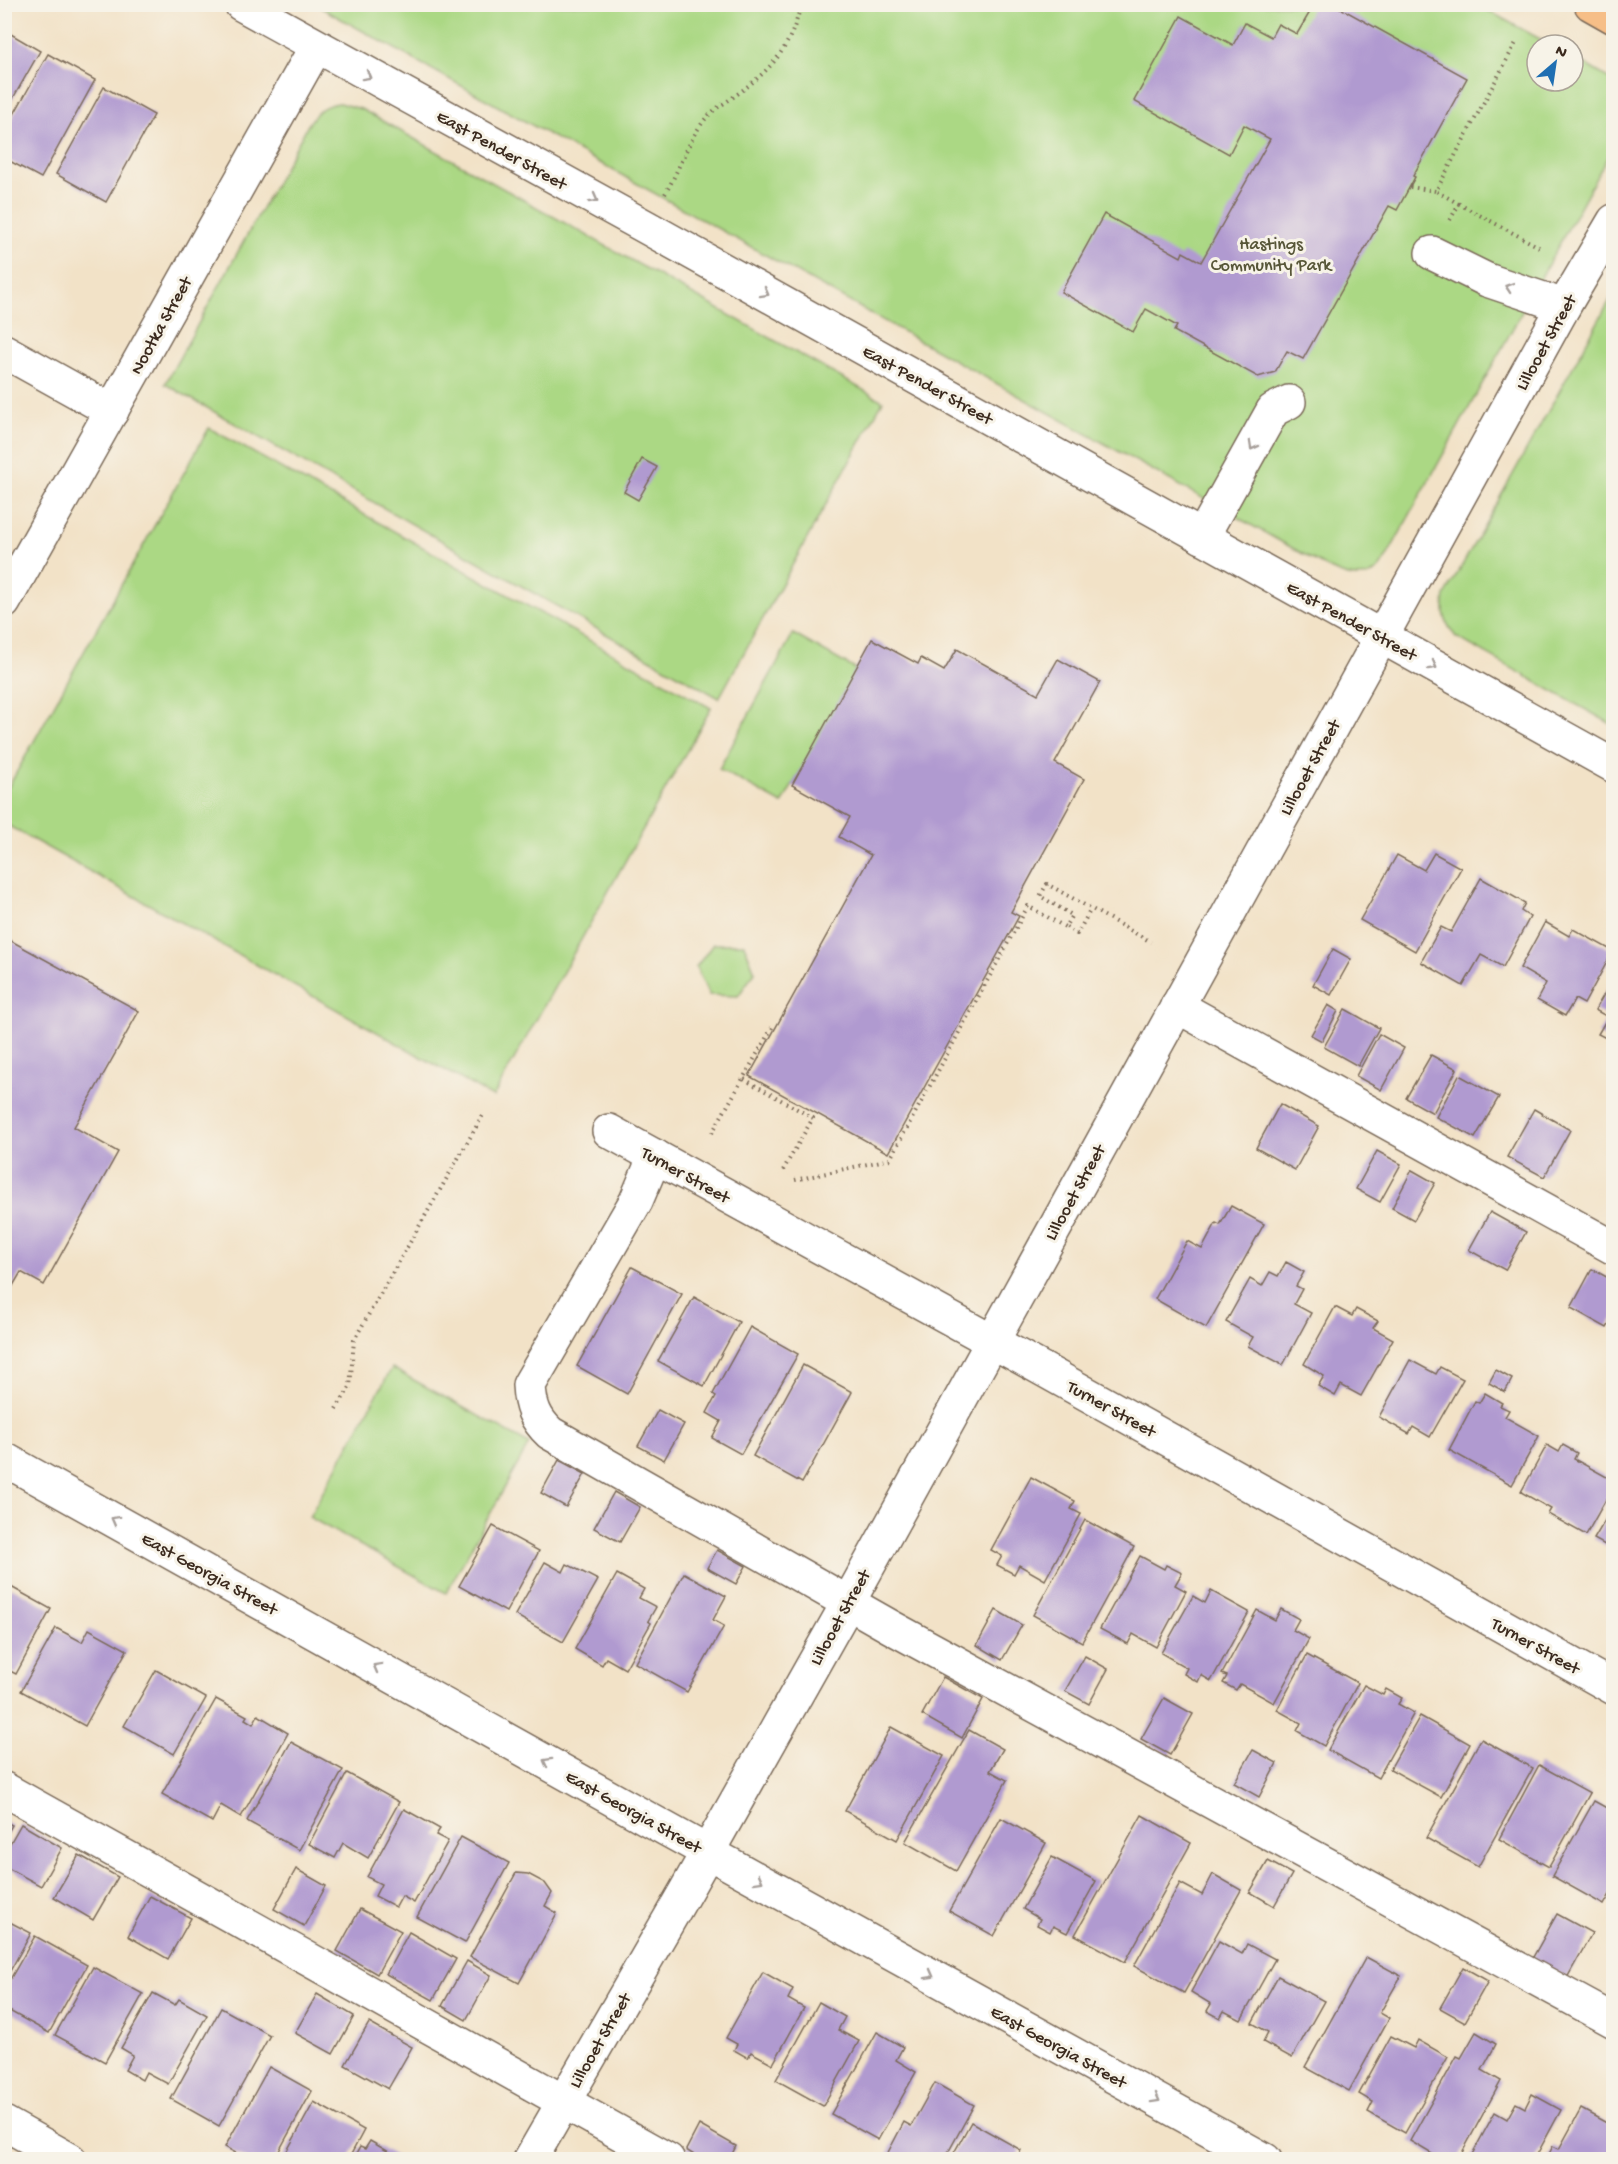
<svg xmlns="http://www.w3.org/2000/svg" width="1618" height="2164" font-family="'Gochi Hand',sans-serif">
<rect width="100%" height="100%" fill="#f7f3e8"/>
<filter id="ink" filterUnits="userSpaceOnUse"><feTurbulence type="fractalNoise" baseFrequency=".0167" numOctaves="2"/><feDisplacementMap in="SourceGraphic" scale="12" xChannelSelector="R" yChannelSelector="G"/><feConvolveMatrix kernelMatrix="1 2 1 2 8 2 1 2 1" color-interpolation-filters="sRGB"/></filter>
<filter id="wash" filterUnits="userSpaceOnUse"><feTurbulence type="fractalNoise" baseFrequency=".008" numOctaves="4" result="noise"/><feDisplacementMap in="SourceGraphic" scale="24" xChannelSelector="R" yChannelSelector="G"/><feGaussianBlur stdDeviation="1.35" result="paint"/><feColorMatrix in="noise" values="0 0 0 0 0 0 0 0 0 0 0 0 0 0 0 0 0 1.4 0 .05"/><feComposite in="paint" operator="in"/></filter>
<g filter="url(#wash)">
<rect width="100%" height="100%" fill="#f2e2c7"/>
<g fill="#abd884" stroke="#738151" stroke-width="1.5">
<path d="M316,5H1478L1551,45H1537V81H1573V57L1613,81V147L1386,558C1383,562 1381,568 1377,570C1364,582 1344,576 1330,569Z"/>
<path d="M339,103L361,109L883,401L719,698L165,384L308,125C317,111 323,105 339,103Z"/>
<path d="M1613,295V725L1456,637C1445,623 1442,614 1445,596Z"/>
<path d="M209,428L711,708L493,1097L5,824V793Z"/>
<path d="M793,634L857,670L782,804L719,769Z"/>
<path d="M713,944H744L755,972L738,996L709,995L696,967Z"/>
<path d="M392,1368L529,1444L446,1593L309,1517Z"/>
</g>
<g id="blocks">
<g fill="#b09ad0">
<path d="M1314,5H1335L1467,78L1413,176L1415,177L1397,210L1389,206L1303,359L1287,351L1275,372L1258,377L1174,331L1177,326L1146,309L1133,332L1061,292L1104,214L1181,257L1183,252L1201,262L1270,139L1244,125L1229,154L1134,101L1181,16L1233,45L1245,23L1271,37L1278,24L1297,34Z"/>
<path d="M4,30L40,51L4,114Z"/>
<path d="M48,54L95,80L41,178L4,158V132Z"/>
<path d="M104,87L154,115L106,202L56,174Z"/>
<path d="M642,459L657,467L638,500L624,492Z"/>
<path d="M872,639L918,664L921,658L944,671L957,649L1038,694L1058,659L1100,682L1055,763L1084,779L1011,912L1019,916L888,1153L749,1076L871,855L839,837L850,817L792,785Z"/>
<path d="M1434,853L1461,868L1415,951L1360,920L1397,855L1424,870Z"/>
<path d="M1481,878L1525,903L1521,911L1530,917L1503,967L1481,955L1463,986L1421,962L1441,927L1451,932Z"/>
<path d="M1545,922L1569,936L1573,929L1613,951L1584,1004L1575,999L1565,1016L1537,1000L1546,983L1520,968Z"/>
<path d="M4,937L139,1011L74,1127L118,1152L44,1285L21,1272L4,1301Z"/>
<path d="M1333,949L1351,959L1331,995L1313,985Z"/>
<path d="M1614,977V1042L1598,1034L1608,1017L1595,1010Z"/>
<path d="M1328,1005L1338,1011L1322,1041L1311,1035Z"/>
<path d="M1345,1009L1379,1028L1358,1066L1324,1047Z"/>
<path d="M1379,1034L1404,1048L1381,1090L1356,1076Z"/>
<path d="M1431,1055L1457,1069L1433,1113L1406,1098Z"/>
<path d="M1459,1075L1499,1097L1475,1138L1436,1117Z"/>
<path d="M1280,1104L1319,1126L1295,1170L1256,1148Z"/>
<path d="M1534,1109L1570,1130L1544,1177L1507,1157Z"/>
<path d="M1377,1151L1401,1164L1380,1202L1356,1189Z"/>
<path d="M1412,1170L1435,1183L1414,1220L1392,1208Z"/>
<path d="M1231,1206L1264,1224L1206,1328L1155,1299L1187,1241L1202,1249L1216,1223L1220,1225Z"/>
<path d="M1490,1212L1526,1232L1505,1270L1469,1250Z"/>
<path d="M1286,1262L1304,1272L1296,1286L1302,1289L1294,1304L1311,1313L1283,1365L1248,1346L1253,1337L1226,1322L1250,1279L1262,1286L1270,1272L1278,1276Z"/>
<path d="M632,1267L682,1294L627,1394L577,1366Z"/>
<path d="M1592,1269L1614,1281V1316L1607,1328L1571,1308Z"/>
<path d="M694,1297L739,1322L704,1386L658,1361Z"/>
<path d="M1335,1307L1352,1316L1356,1309L1378,1321L1373,1328L1393,1339L1361,1396L1341,1385L1335,1396L1318,1386L1324,1376L1304,1364Z"/>
<path d="M750,1327L798,1354L741,1454L712,1438L721,1421L707,1413L716,1396L713,1394Z"/>
<path d="M1410,1360L1436,1374L1440,1367L1463,1379L1430,1437L1413,1427L1409,1434L1379,1417Z"/>
<path d="M803,1365L852,1392L802,1483L753,1456Z"/>
<path d="M1496,1370L1512,1379L1505,1392L1489,1383Z"/>
<path d="M1485,1393L1502,1403L1500,1406L1509,1410L1505,1417L1539,1436L1512,1485L1449,1450L1475,1401L1479,1403Z"/>
<path d="M658,1410L684,1424L664,1460L638,1446Z"/>
<path d="M1547,1445L1559,1452L1563,1445L1577,1453L1574,1459L1614,1481V1485L1586,1535L1548,1514L1551,1509L1521,1492Z"/>
<path d="M559,1460L585,1474L566,1507L541,1493Z"/>
<path d="M1031,1477L1075,1501L1071,1509L1081,1514L1045,1580L1019,1565L1014,1574L997,1565L1002,1556L991,1550Z"/>
<path d="M614,1492L640,1507L620,1542L594,1528Z"/>
<path d="M1614,1505V1550L1594,1539Z"/>
<path d="M1085,1520L1134,1547L1082,1642L1033,1615Z"/>
<path d="M493,1526L539,1551L506,1612L459,1586Z"/>
<path d="M717,1550L746,1566L736,1584L707,1568Z"/>
<path d="M1140,1556L1164,1569L1166,1565L1182,1573L1175,1585L1186,1591L1156,1647L1133,1634L1128,1644L1100,1629Z"/>
<path d="M545,1562L563,1572L567,1564L598,1580L563,1642L515,1615Z"/>
<path d="M684,1573L726,1596L713,1620L724,1626L687,1692L635,1663Z"/>
<path d="M617,1574L644,1589L639,1598L656,1607L648,1621L651,1623L625,1669L606,1658L602,1665L575,1649Z"/>
<path d="M11,1587L51,1609L16,1674L4,1668V1592L7,1594Z"/>
<path d="M1211,1591L1249,1612L1211,1681L1201,1675L1198,1682L1184,1674L1187,1668L1161,1653L1193,1596L1205,1603Z"/>
<path d="M1281,1609L1299,1619L1293,1630L1309,1639L1274,1703L1240,1684L1236,1690L1223,1683L1227,1676L1222,1674L1257,1610L1275,1620Z"/>
<path d="M996,1610L1022,1625L1002,1660L977,1645Z"/>
<path d="M56,1628L82,1642L89,1629L127,1650L85,1726L21,1691Z"/>
<path d="M1307,1655L1358,1683L1324,1746L1297,1731L1301,1723L1277,1710Z"/>
<path d="M1085,1656L1108,1669L1089,1704L1065,1691Z"/>
<path d="M156,1670L206,1698L174,1754L124,1726Z"/>
<path d="M943,1677L983,1699L962,1738L922,1715Z"/>
<path d="M1364,1685L1383,1695L1386,1689L1402,1698L1398,1704L1414,1713L1378,1778L1328,1750Z"/>
<path d="M1164,1698L1193,1714L1170,1755L1141,1739Z"/>
<path d="M216,1699L247,1716L245,1719L253,1724L258,1715L288,1733L241,1817L221,1805L212,1822L162,1794Z"/>
<path d="M1420,1716L1470,1744L1441,1797L1390,1769Z"/>
<path d="M891,1727L944,1756L897,1840L845,1811Z"/>
<path d="M969,1730L1003,1749L990,1771L1007,1780L956,1871L905,1842Z"/>
<path d="M1481,1739L1533,1768L1478,1867L1426,1838Z"/>
<path d="M291,1742L343,1770L299,1850L247,1821Z"/>
<path d="M1253,1750L1277,1763L1259,1797L1234,1783Z"/>
<path d="M1539,1765L1590,1793L1549,1867L1499,1839Z"/>
<path d="M347,1773L399,1802L368,1858L343,1843L335,1858L309,1844Z"/>
<path d="M1594,1801L1614,1812V1887L1604,1905L1552,1876Z"/>
<path d="M404,1809L440,1829L436,1835L448,1841L414,1903L402,1896L396,1907L375,1896L381,1884L367,1877Z"/>
<path d="M1142,1815L1191,1843L1125,1962L1075,1935Z"/>
<path d="M1001,1818L1046,1843L994,1936L949,1911Z"/>
<path d="M4,1821L12,1825L4,1839Z"/>
<path d="M21,1824L62,1848L41,1886L4,1866V1854Z"/>
<path d="M461,1837L509,1863L465,1943L417,1917Z"/>
<path d="M79,1855L118,1877L93,1920L54,1897Z"/>
<path d="M1052,1857L1096,1881L1067,1933L1053,1926L1050,1932L1037,1925L1040,1919L1023,1909Z"/>
<path d="M1268,1861L1292,1874L1274,1906L1250,1892Z"/>
<path d="M296,1869L326,1886L304,1926L274,1909Z"/>
<path d="M516,1873L528,1874L545,1883L552,1893L545,1906L557,1913L519,1983L470,1957Z"/>
<path d="M1213,1874L1241,1890L1184,1993L1134,1966L1180,1883L1202,1895Z"/>
<path d="M150,1896L191,1918L168,1959L128,1936Z"/>
<path d="M360,1909L401,1931L377,1974L337,1951Z"/>
<path d="M1557,1914L1592,1933L1567,1978L1532,1959Z"/>
<path d="M4,1919L31,1933L4,1982Z"/>
<path d="M409,1932L456,1959L433,2000L386,1974Z"/>
<path d="M35,1936L87,1965L49,2033L4,2008V1990Z"/>
<path d="M1219,1941L1242,1954L1247,1944L1275,1959L1241,2020L1224,2011L1220,2018L1207,2011L1211,2004L1191,1992Z"/>
<path d="M1366,1957L1401,1976L1380,2013L1389,2018L1349,2091L1305,2067Z"/>
<path d="M467,1961L491,1975L466,2020L442,2006Z"/>
<path d="M93,1967L143,1994L105,2062L55,2035Z"/>
<path d="M1463,1967L1488,1981L1465,2022L1440,2008Z"/>
<path d="M763,1972L793,1989L788,1999L804,2008L773,2064L751,2052L748,2058L734,2050L737,2044L726,2038Z"/>
<path d="M1278,1976L1324,2001L1292,2058L1263,2042L1268,2032L1252,2023Z"/>
<path d="M153,1993L175,2005L179,1999L207,2015L168,2084L146,2072L142,2080L125,2070L133,2055L121,2048Z"/>
<path d="M317,1994L354,2016L333,2054L295,2033Z"/>
<path d="M819,2002L845,2017L838,2030L859,2041L823,2106L776,2080Z"/>
<path d="M221,2008L270,2035L219,2126L171,2099Z"/>
<path d="M369,2023L412,2047L388,2089L345,2065Z"/>
<path d="M877,2032L903,2047L896,2060L916,2072L878,2140L831,2114Z"/>
<path d="M1476,2032L1496,2044L1482,2070L1501,2081L1458,2160H1442L1410,2141L1457,2056L1461,2058Z"/>
<path d="M1391,2036L1414,2048L1418,2040L1448,2057L1405,2133L1368,2112L1373,2102L1359,2094Z"/>
<path d="M269,2067L312,2091L274,2160H248L225,2147Z"/>
<path d="M935,2083L974,2105L944,2160H884L904,2122L911,2126Z"/>
<path d="M1532,2094L1561,2110L1534,2160H1469L1495,2112L1507,2119L1516,2103L1525,2108Z"/>
<path d="M314,2102L364,2130L348,2160H282Z"/>
<path d="M1581,2109L1614,2127V2154L1610,2160H1546L1553,2146L1559,2149Z"/>
<path d="M971,2122L1021,2150L1016,2160H950Z"/>
<path d="M699,2125L736,2146L729,2160H702L686,2150Z"/>
<path d="M370,2141L403,2160H353L360,2147L365,2149Z"/>
</g>
</g>
</g>
<g filter="url(#ink)">
<use href="#blocks" fill-opacity="0" stroke="#7b6a59" stroke-width="1.5"/>
<g fill="none" stroke-linecap="round" stroke-linejoin="round">
<defs>
<g id="minor">
<path d="M241,4L646,227L1614,766"/>
<path d="M1432,253L1487,280L1564,306"/>
<path d="M4,351L112,411"/>
<path d="M1202,537L1273,410L1289,402"/>
<path d="M4,602L316,47"/>
<path d="M1177,1006L1614,1248"/>
<path d="M609,1131L1035,1365L1614,1688"/>
<path d="M655,1156L636,1201L529,1385C530,1406 535,1419 550,1433L891,1627L1614,2021"/>
<path d="M4,1459L648,1819L1265,2160"/>
<path d="M4,1789L668,2160"/>
<path d="M4,2123L70,2160"/>
<path d="M530,2160L685,1892L848,1603L1564,306L1614,221"/>
</g>
<path id="major" d="M1591,4L1614,17"/>
</defs>
<use href="#minor" stroke="#7b6a59" stroke-width="36"/>
<use href="#major" stroke="#7b6a59" stroke-width="36"/>
<g stroke="#7b6a59" stroke-width="4" stroke-dasharray="1.5 4.5" stroke-linecap="butt">
<path d="M1410,187L1436,191"/>
<path d="M665,194C680,169 688,139 707,117C715,108 727,102 736,95C772,69 791,48 801,4"/>
<path d="M1459,204L1436,191L1517,41"/>
<path d="M1450,220L1459,204L1539,247"/>
<path d="M1066,927L1077,934L1091,909"/>
<path d="M744,1079L813,1118L782,1172"/>
<path d="M712,1133L773,1026"/>
<path d="M795,1180L890,1159L1028,906L1065,927L1072,915L1040,896L1047,884L1151,942"/>
<path d="M336,1409L350,1387L354,1340L483,1115"/>
</g>
<use href="#minor" stroke="#fff" stroke-width="33"/>
<use href="#major" stroke="#f6be87" stroke-width="33"/>
</g>
<defs><path id="oneway-chevron" d="M-2-3.5L2.5 0L-2 3.5" fill="none" stroke-width="1.6" stroke-linecap="round" stroke-linejoin="round" transform="scale(1.5)"/></defs>
<g stroke="#a79f9a">
<use href="#oneway-chevron" transform="translate(367 76) rotate(29)"/>
<use href="#oneway-chevron" transform="translate(594 199) rotate(29)"/>
<use href="#oneway-chevron" transform="translate(1509 287) rotate(-161)"/>
<use href="#oneway-chevron" transform="translate(765 293) rotate(29)"/>
<use href="#oneway-chevron" transform="translate(1253 446) rotate(119)"/>
<use href="#oneway-chevron" transform="translate(1433 666) rotate(29)"/>
<use href="#oneway-chevron" transform="translate(115 1520) rotate(-151)"/>
<use href="#oneway-chevron" transform="translate(377 1667) rotate(-151)"/>
<use href="#oneway-chevron" transform="translate(547 1762) rotate(-151)"/>
<use href="#oneway-chevron" transform="translate(759 1880) rotate(29)"/>
<use href="#oneway-chevron" transform="translate(930 1975) rotate(29)"/>
<use href="#oneway-chevron" transform="translate(1156 2099) rotate(29)"/>
</g>
</g>
<g text-anchor="middle" stroke-width="6" stroke-linejoin="round" paint-order="stroke">
<g font-size="18" fill="#3b2a1e" stroke="#f7f3e8">
<text transform="translate(502 149) rotate(29)" y="6">East Pender Street</text>
<text transform="translate(160 325) rotate(-61)" y="6">Nootka Street</text>
<text transform="translate(1545 342) rotate(-61)" y="6">Lillooet Street</text>
<text transform="translate(928 384) rotate(29)" y="6">East Pender Street</text>
<text transform="translate(1352 620) rotate(29)" y="6">East Pender Street</text>
<text transform="translate(1309 767) rotate(-61)" y="6">Lillooet Street</text>
<text transform="translate(686 1174) rotate(29)" y="6">Turner Street</text>
<text transform="translate(1074 1192) rotate(-61)" y="6">Lillooet Street</text>
<text transform="translate(1112 1408) rotate(29)" y="6">Turner Street</text>
<text transform="translate(210 1573) rotate(29)" y="6">East Georgia Street</text>
<text transform="translate(839 1617) rotate(-61)" y="6">Lillooet Street</text>
<text transform="translate(1536 1645) rotate(29)" y="6">Turner Street</text>
<text transform="translate(634 1811) rotate(29)" y="6">East Georgia Street</text>
<text transform="translate(599 2040) rotate(-60)" y="6">Lillooet Street</text>
<text transform="translate(1059 2046) rotate(29)" y="6">East Georgia Street</text>
</g>
<g font-size="18" fill="#575638" stroke="#f7f3e8">
<text x="1271" y="249">Hastings<tspan x="1271" dy="21">Community Park</tspan></text>
</g>
</g>
<rect width="1618" height="2164" fill="none" stroke="#f7f3e8" stroke-width="24"/>
<g transform="translate(1555 63) rotate(29)"><circle r="28" fill="#f7f3e8" stroke="#aca397" stroke-width="1.5"/>
<path d="M0-4.5L10 22L0 15L-10 22Z" fill="#1f6fb2"/>
<text y="-9" font-size="16" font-weight="bold" text-anchor="middle" fill="#3b2a1e">N</text>
</g>
</svg>
